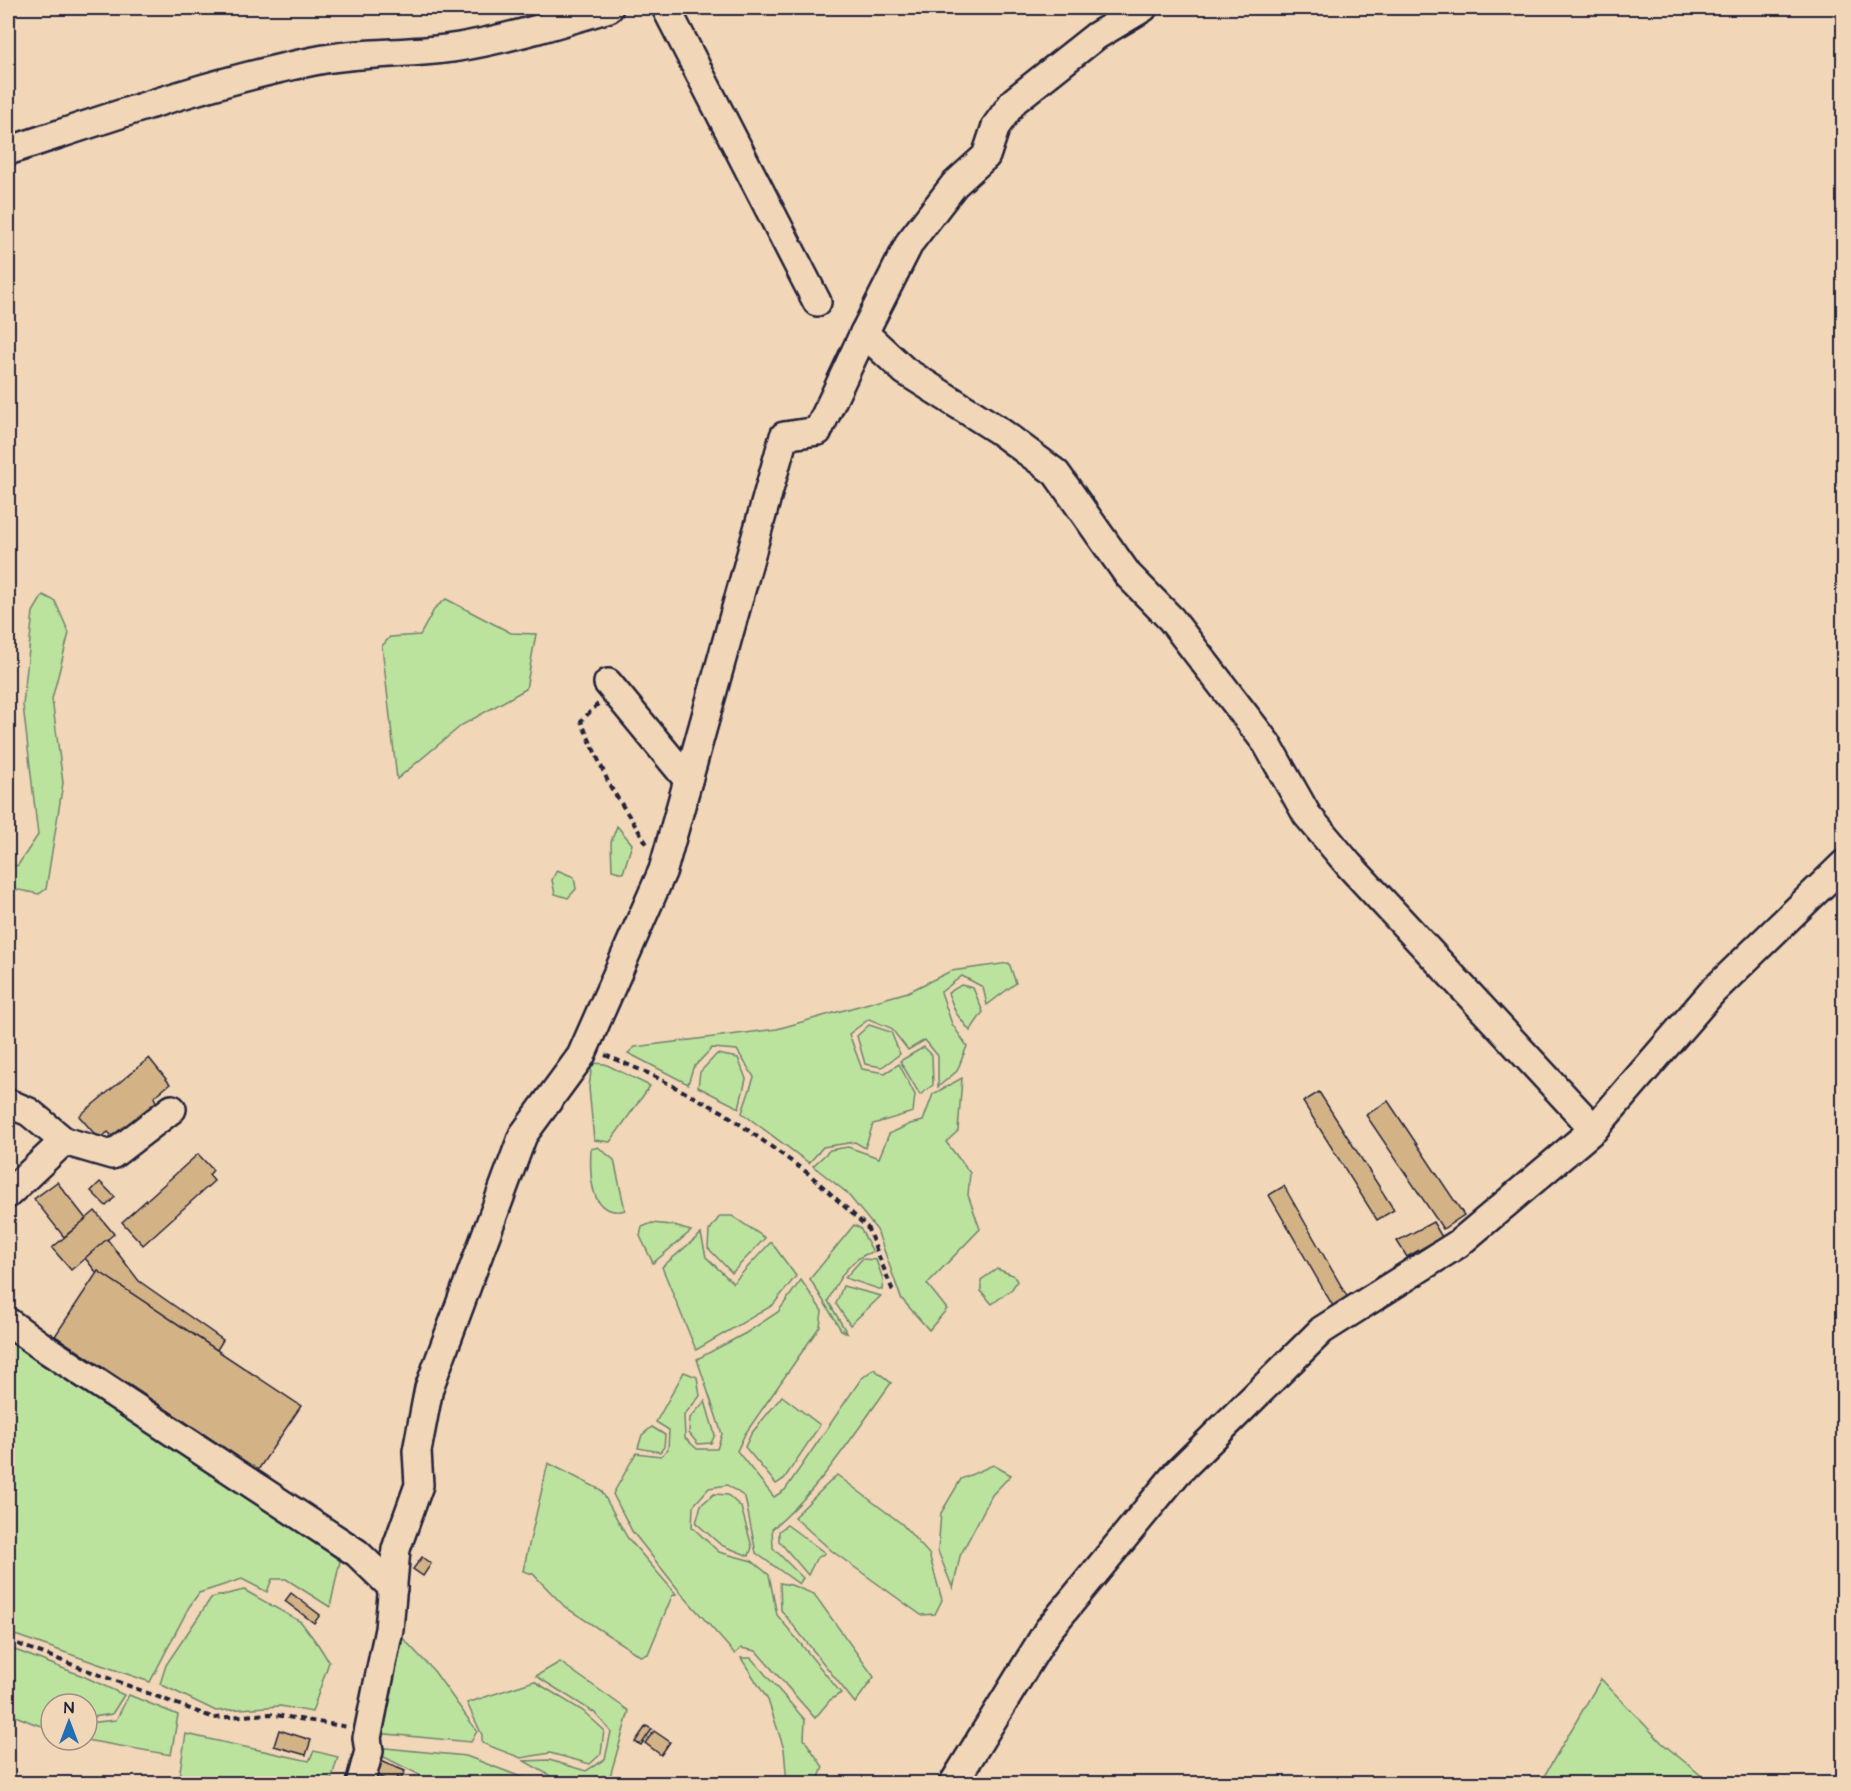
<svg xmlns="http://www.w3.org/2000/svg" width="1851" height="1791" font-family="'Architects Daughter',sans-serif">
<rect width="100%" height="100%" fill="#f1d6b8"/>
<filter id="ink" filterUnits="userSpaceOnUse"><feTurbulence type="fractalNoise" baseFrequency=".0167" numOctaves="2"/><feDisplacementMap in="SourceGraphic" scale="12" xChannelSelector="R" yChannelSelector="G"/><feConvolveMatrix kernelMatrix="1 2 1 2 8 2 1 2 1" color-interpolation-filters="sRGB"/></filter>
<g filter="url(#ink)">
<g fill="#bce39e" stroke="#6f826c" stroke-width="1.5">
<path d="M43,595L55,601L69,633L52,699L63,783L46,889L39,894L8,888V868L18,865L38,835L23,705L33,612Z"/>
<path d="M446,599L511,633L536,634L526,689L462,725L397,779L382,646L390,637L420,635L435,608Z"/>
<path d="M617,826L632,844L623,873L612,870L611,842Z"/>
<path d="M557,870L574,877L576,889L568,898L555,894L552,880Z"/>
<path d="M1009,963L1016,983L987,1005L983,987L962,976L941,992L952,1024L967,1046L957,1071L938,1087V1056L925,1040L908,1050L891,1028L869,1019L849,1034L862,1069L885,1073L899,1064L915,1095L913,1112L873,1124L865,1148L855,1142L823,1147L809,1163L742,1113L754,1077L737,1050L712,1048L693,1068L688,1084L628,1053L635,1047L777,1029L908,992L951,971Z"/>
<path d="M961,985L973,988L983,1012L970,1031L956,1013L948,993Z"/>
<path d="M869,1025L891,1032L900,1054L882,1067L865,1064L857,1036Z"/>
<path d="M924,1047L932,1055L933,1085L920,1095L900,1061Z"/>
<path d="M717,1054L738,1058L746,1079L739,1108L698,1087L700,1072Z"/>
<path d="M592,1063L605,1064L650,1086L610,1142L594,1140L589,1088Z"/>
<path d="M962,1078L958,1131L946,1142L970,1173L968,1195L980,1229L927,1284L947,1309L929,1330L901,1298L877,1230L846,1192L813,1166L830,1150L848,1147L879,1158L889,1134L910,1124L923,1121L933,1094Z"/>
<path d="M598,1147L614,1160L625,1210C619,1212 616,1212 610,1210C589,1205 590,1166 591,1149Z"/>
<path d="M720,1216H732L765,1238L732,1273L708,1248L709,1231Z"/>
<path d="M652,1223L671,1225L691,1231L653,1263L640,1236L642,1227Z"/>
<path d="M854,1225L860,1228L873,1252C850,1257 837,1281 828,1301L847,1333L841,1330L810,1279Z"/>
<path d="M701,1234L706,1257L733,1283L771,1242L796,1276L773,1305L696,1350L662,1267Z"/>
<path d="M862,1259L876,1260L883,1279L882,1290L845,1278Z"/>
<path d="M997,1269L1013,1275L1017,1281L1012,1289L992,1304L981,1291V1280Z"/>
<path d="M801,1280L822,1311L820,1326L745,1434L737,1451L774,1497L785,1490L861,1379L874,1369L891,1383C856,1431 818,1492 772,1529L773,1548L803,1578L799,1584L756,1553L745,1497L727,1485L709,1488L693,1506L692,1527L719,1552L752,1561L769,1575L777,1615L841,1693L830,1700L815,1718L756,1651L741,1648L735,1654L681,1593L632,1531L613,1494L636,1453L661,1456L668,1449L669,1430L656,1422L684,1372L697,1377L700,1396L684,1415L685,1438L697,1449H717L722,1434L697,1359L746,1333L778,1312Z"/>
<path d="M843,1286L881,1296L850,1325L836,1304Z"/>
<path d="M8,1340L297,1527L340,1561L330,1607L286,1579H272L267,1592L242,1579L199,1593L189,1607L150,1682L18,1636L8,1634Z"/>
<path d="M782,1396L820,1425L784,1479L776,1484L745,1447L751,1434Z"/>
<path d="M705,1401L715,1435L711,1443L698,1444L689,1433L690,1418Z"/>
<path d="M652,1427L665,1435L664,1447L660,1452L638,1448L642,1435Z"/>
<path d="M548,1463L601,1490L627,1537L676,1594L672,1596L648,1654L640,1656L565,1607L533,1574L523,1571Z"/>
<path d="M993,1465L1011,1475L992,1495L960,1556L953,1589L938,1551L941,1513L961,1479Z"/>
<path d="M837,1475L902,1524L929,1554L942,1600L935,1614L921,1615L832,1551L794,1517Z"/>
<path d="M714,1494L728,1495L741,1507L752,1547L749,1556L721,1545L696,1523L701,1505Z"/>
<path d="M787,1525L825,1553L816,1559L808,1575L779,1541V1531Z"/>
<path d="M780,1583L791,1585L814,1594L874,1677L855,1703L781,1610Z"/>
<path d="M244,1590L301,1622L319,1646L329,1662L312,1712L280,1706L216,1711L160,1684L166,1665L211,1598Z"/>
<path d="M396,1631L434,1671L477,1731L471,1742L376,1733Z"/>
<path d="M15,1650L83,1676L124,1695L112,1714L87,1718V1704H51V1728L35,1724L8,1713V1652Z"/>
<path d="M741,1658H751L805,1720L804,1739L823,1767L817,1783H787L784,1749L768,1700Z"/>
<path d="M560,1662L629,1711L608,1783H563L524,1761L549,1760L586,1771L605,1759L611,1732L595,1713L536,1676Z"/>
<path d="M1601,1679L1662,1743L1710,1783H1540Z"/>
<path d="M534,1681L583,1711L604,1730L601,1754L590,1764L550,1753L521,1758L482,1743V1735L467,1703Z"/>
<path d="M129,1695L178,1715L171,1755L86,1740H87V1723L116,1720Z"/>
<path d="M186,1734L309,1761L314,1751L338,1757L330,1783H178Z"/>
<path d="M385,1748L466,1756L537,1783H426L420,1775L380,1755Z"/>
</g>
<g fill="#d3b386" stroke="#22223b" stroke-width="1.5">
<path d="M149,1058L170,1084L154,1097L156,1102L114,1138L108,1132L99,1139L79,1116Z"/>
<path d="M1319,1092L1394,1210L1377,1220L1303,1102Z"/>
<path d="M1388,1101L1464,1215L1443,1229L1366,1115Z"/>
<path d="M198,1154L213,1170L209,1175L214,1181L143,1245L122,1222Z"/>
<path d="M57,1182L86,1219L64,1237L34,1199Z"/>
<path d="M100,1182L115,1197L106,1206L91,1191Z"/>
<path d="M1284,1186L1348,1298L1333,1306L1269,1195Z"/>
<path d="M95,1211L114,1234L71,1270L52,1248Z"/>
<path d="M1433,1222L1442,1237L1407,1257L1397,1241Z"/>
<path d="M107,1239L139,1281L223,1340L217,1350L98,1271L97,1273L85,1258Z"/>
<path d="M98,1271L301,1406L258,1470L55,1336Z"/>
<path d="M422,1557L431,1564L423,1576L413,1569Z"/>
<path d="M291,1593L320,1615L314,1623L285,1601Z"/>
<path d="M646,1726L652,1729L641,1745L635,1742Z"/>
<path d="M279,1730L311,1740L306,1755L274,1746Z"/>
<path d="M654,1731L670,1742L661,1755L645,1743Z"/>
<path d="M381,1761L405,1771L401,1779L397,1777L394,1783L375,1775Z"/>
</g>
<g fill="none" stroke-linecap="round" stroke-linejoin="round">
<defs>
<g id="minor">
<path d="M666,8L817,302"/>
<path d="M8,151C108,118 210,82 314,61C361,51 411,55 459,47C511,38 560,23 609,8"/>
<path d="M864,333L905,371L998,430L1056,473L1128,575L1171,619L1267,744L1307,815L1349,865L1594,1129"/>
<path d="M608,683L688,780"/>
<path d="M8,1103L29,1112L64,1141"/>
<path d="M8,1194L64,1141L112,1155L172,1109"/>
<path d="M8,1322L40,1345L357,1553L393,1588"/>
<path d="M360,1784L369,1751L367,1738L389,1629L396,1549L419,1485L417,1451L429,1388L523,1135L581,1056L663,870L784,436L818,431L864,333L910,242L954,185L986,156L996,126L1014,101L1096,36L1143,8"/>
<path d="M953,1784L1048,1630L1177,1473L1322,1330L1458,1244L1594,1129L1713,991L1844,864"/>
</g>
</defs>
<use href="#minor" stroke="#22223b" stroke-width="32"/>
<g stroke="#22223b" stroke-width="4" stroke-dasharray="6 4.5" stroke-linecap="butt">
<path d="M598,704L581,721L610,786L647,844"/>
<path d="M605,1055L650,1074L723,1112L809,1174L867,1227L893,1291"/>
<path d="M8,1645L15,1643L214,1718L270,1714L348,1727"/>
</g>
<use href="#minor" stroke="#f1d6b8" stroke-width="27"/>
</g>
</g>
<rect width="1851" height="1791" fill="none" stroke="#f1d6b8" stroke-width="30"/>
<rect x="15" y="15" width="1821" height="1761" fill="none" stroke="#22223b" stroke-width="2" filter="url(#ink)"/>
<g transform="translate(69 1722)"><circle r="28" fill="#f1d6b8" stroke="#9e8e86" stroke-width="1.5"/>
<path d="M0-4.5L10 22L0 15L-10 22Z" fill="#1f6fb2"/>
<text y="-9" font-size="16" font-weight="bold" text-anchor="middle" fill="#22223b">N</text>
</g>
</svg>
